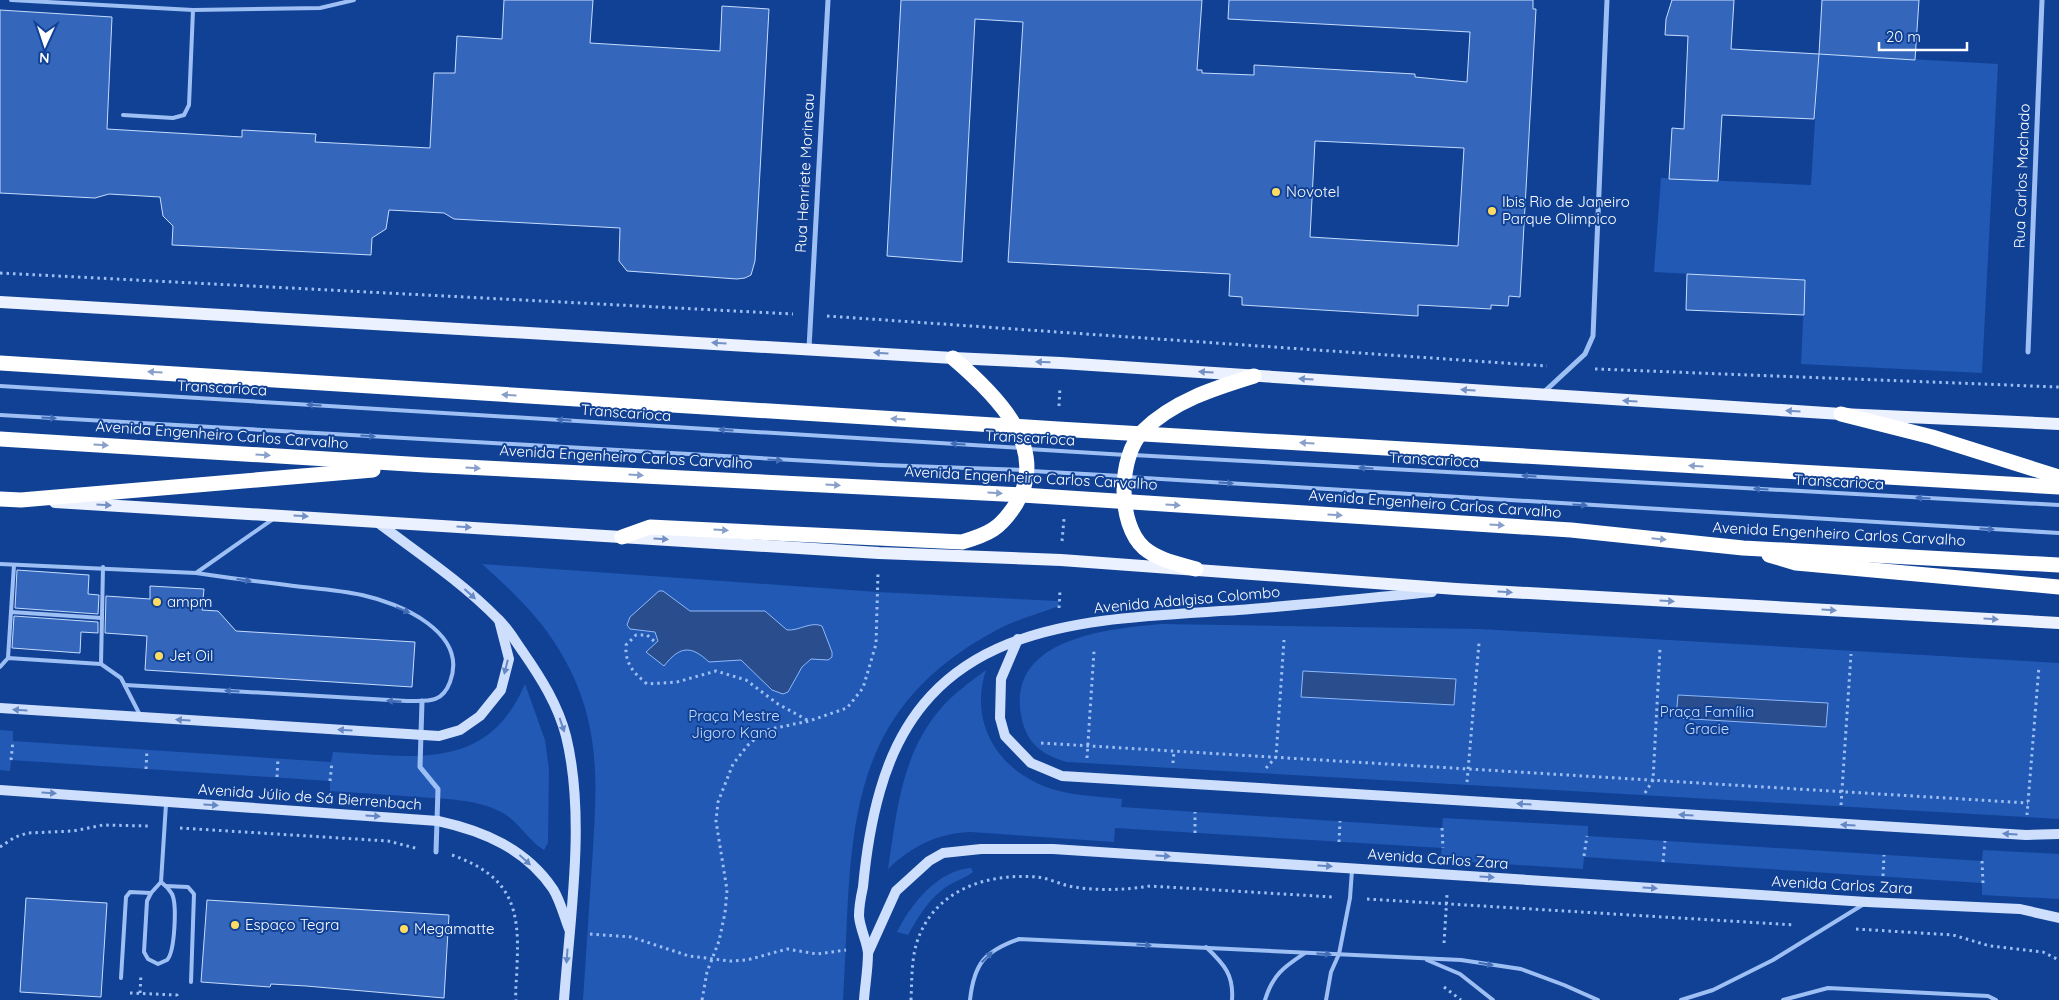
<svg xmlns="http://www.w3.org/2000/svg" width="2059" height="1000" font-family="Quicksand,sans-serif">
<rect width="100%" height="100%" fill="#104195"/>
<g fill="#2259b5">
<path d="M1819,54L1998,64L1982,373L1801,364L1805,280L1654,272L1661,178L1811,185Z"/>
<path d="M482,564L878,592L1058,601L1059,606C1038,614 1015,620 995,631C836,716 853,846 843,1000H583C586,955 589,909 592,864C597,783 603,721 558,648C539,616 510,589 482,564Z"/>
<path d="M1161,624L1480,629L2059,663V819L1067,762C1043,755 1028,745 1022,720C1003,639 1105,629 1161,624Z"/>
<path d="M986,670C969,721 996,768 1046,787C1070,796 1097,796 1122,799L1121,807L1442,828L1443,818L1588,826V836L1982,861L1983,850L2059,854V899L1982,895V883L1584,857L1583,869L1440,860L1442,848L1115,828L1114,842L971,832C938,833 912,846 888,869C897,811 901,754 942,707C955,693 971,681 986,670Z"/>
<path d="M525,684L545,740L549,769L548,843L544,850C527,840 519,821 501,812C477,799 445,799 418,797C389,795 359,793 330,791V781L11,760L10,771L0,770V730L13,731V741L331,762L333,752C413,756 487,773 525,684Z"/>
<path d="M971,868L973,872C964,879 951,882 942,890C927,902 917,919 908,935L897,932C911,904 938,870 971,868Z"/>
</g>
<g fill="#294d8d" stroke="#8fb9f8">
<path d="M659,591H663L690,611H765L787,630C799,631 811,621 822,626L832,652V657L828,660L811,659L802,667L788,692L783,694L772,690L741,660L709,662C690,644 679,647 664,666L646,652L658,641L655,632L630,629L627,625L630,617Z"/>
<path d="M1303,671L1456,679L1454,705L1301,697Z"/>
<path d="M1678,695L1828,703L1826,727L1676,718Z"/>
</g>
<g fill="#3467bc" stroke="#c6dcfe" fill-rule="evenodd">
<path d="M504,0H593L590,43L720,51L722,6L769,9L755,261L751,275L745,278L737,279L627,271L619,261L620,228L454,219L444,213L389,210L386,229L372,238L371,255L172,245L173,226L163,216L160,197L109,194L95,198L0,193V10L112,17L107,129L242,137V130L316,134L315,142L430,148L434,73H455L457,36L502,39Z"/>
<path d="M901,0H1202L1197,70H1202V73L1254,75V65L1415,74V77L1467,82L1470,32L1228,19L1229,0H1533V9H1536L1520,297L1509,296L1508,306L1491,305V309L1418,305V316L1242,305V297L1229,296L1230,274L1008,262L1023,22L975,19L962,262L887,256ZM1315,141L1464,148L1458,246L1310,237Z"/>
<path d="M1672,0H1734L1731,49L1819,54L1814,119L1722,115L1718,181L1669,179L1672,128L1684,129L1688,36L1665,35L1666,19Z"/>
<path d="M1822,0H1919L1915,60L1819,54Z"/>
<path d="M1687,274L1805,280L1804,315L1686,310Z"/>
<path d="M17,570L89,575L88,594L99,595L98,614L15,608Z"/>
<path d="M150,586L204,589L202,610L218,611L236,631L415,642L412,687L145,670L147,636L105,633L106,596L150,599Z"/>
<path d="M14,616L98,622V633L81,632L80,653L12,648Z"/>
<path d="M26,898L107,903L101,997L20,992Z"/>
<path d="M207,900L449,915L444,998L306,986L271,984L270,987L201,982Z"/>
</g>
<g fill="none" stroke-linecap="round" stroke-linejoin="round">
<g stroke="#9ebff4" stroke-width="3" stroke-dasharray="2.5 4" stroke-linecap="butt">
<path d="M0,273L793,314"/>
<path d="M827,316L1547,366"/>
<path d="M1595,369L2059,387"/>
<path d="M1059,406L1060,387"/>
<path d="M1062,541L1064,519"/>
<path d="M1059,608L1060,591"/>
<path d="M654,641L647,635H636L626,645C625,664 633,672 647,684L677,682L716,671L746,680L778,704L809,721"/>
<path d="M1041,743L2028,803"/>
<path d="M1087,758L1094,651"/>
<path d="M11,760L13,741"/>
<path d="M1173,763L1174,751"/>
<path d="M1266,768L1276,757L1284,640"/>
<path d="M146,769L147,750"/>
<path d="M277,777L278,758"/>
<path d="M330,781L332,762"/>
<path d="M1467,782L1479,643"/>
<path d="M1645,793L1653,780L1660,649"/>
<path d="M1841,805L1851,654"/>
<path d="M2027,815L2039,666"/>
<path d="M180,828L388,841L419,849"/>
<path d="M1442,828L1443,848"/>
<path d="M1195,833V812"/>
<path d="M1339,842L1340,821"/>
<path d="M0,847L15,837L28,833L73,831L103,825L148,826"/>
<path d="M452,855C511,876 520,907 517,965C517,977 515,989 516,1000"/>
<path d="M1584,856L1587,836"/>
<path d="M1982,861L1983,883"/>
<path d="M1663,862L1665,841"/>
<path d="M1883,876L1884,855"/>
<path d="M1367,899L1795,925"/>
<path d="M1856,929L1953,935L1990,946L2043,952L2059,960"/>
<path d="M590,934L631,937L689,956L730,961L747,960L787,949L817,954L846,950"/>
<path d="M1444,943L1447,895"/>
<path d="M1444,987L1461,1000"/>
<path d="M130,993L177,995V1000"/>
<path d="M140,993L141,974"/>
<path d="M702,1000L707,972L719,941L725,913L727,890L716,821L718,802L733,764L748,745L766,730L809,721L847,708L863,688L876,644L878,573"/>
<path d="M911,1000C912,981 911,958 918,939C936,889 988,873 1037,877C1049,878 1061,885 1074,887C1099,891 1125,890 1150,886L1333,897"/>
</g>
<g stroke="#9ebff4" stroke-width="4">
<path d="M11,0L193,10L320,8L354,0"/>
<path d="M123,115L173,118L184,115L189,105L193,10"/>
<path d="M0,386L1021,448"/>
<path d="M0,415L881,465L1024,470"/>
<path d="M1028,449L1126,455"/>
<path d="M1133,455L2059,505"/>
<path d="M1031,471L1121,476"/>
<path d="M1128,477L2059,533"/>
<path d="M0,564L196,573L273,519"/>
<path d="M11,612L102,618"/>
<path d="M8,658L14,565"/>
<path d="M101,664L103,567"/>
<path d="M0,667L8,658L101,664L121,678L140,715"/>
<path d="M125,685L407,701C427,701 442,704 450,682C469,632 399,603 362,595C335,589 306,588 279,584C251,581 223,577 196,573"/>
<path d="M161,882C165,885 169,889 172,894C177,904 175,952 167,960L158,964L148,959L144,952L147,901L151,893L161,882L166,804"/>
<path d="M166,886L188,887L194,894L191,982"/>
<path d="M1206,947C1224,964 1234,975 1232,1000"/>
<path d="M1427,960L1460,974L1493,1000"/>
<path d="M121,978L126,897L130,892L151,893"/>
<path d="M970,1000C974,963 985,951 1019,939L1461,960L1521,969L1564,985L1598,1000"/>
<path d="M1265,1000C1273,974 1284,967 1305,953"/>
<path d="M1326,1000L1331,972L1339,954L1350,898L1352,870"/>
<path d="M1681,1000L1713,990L1773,960L1864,904"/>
<path d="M1783,1000L1828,988L1988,996L1996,1000"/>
</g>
<g stroke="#9ebff4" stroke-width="5">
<path d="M809,348L828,0"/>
<path d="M2028,352L2042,0"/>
<path d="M1544,392L1585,354L1593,336L1607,0"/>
<path d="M422,701L420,767L438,789L436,852"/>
</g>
<g stroke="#cedffd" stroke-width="10">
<path d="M377,522C418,553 462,582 498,619C508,628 515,641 523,652C541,678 558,705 566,736C586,817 570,917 564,1000"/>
<path d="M1018,639L1001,679L1000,718L1005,736L1031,763L1062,776L2026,835L2059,834"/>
<path d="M0,708L439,736L460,730L480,716L501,690L509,659L499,620"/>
<path d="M0,790L438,821C484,831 526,849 553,889C560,900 564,916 569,929"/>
<path d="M868,953L896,891L929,861L943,853L981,849H1053L1867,902L2020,909L2059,918"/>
<path d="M864,1000C865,985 868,969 868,953C867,941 860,929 859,916C859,907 861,896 863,887C866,855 871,822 880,791C929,617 1089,620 1238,610C1303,605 1368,598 1432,592"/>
</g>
<g stroke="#ebf1ff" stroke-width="12">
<path d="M0,302L953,358L1061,363L1841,414L2059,424"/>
<path d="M55,502L879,553L1061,560L1456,589L2059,623"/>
</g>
<g stroke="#fff" stroke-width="15">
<path d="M0,363L1058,429L2059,487"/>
<path d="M1841,414L1932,437L2059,477"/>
<path d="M0,439L425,465L1022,495L1571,530L1743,548L2059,565"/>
<path d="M0,499L21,500L373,470"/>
<path d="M622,537L650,527L962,542C989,534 1000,529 1016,504C1051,447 994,393 953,358"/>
<path d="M1769,555L1796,563L2059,587"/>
<path d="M1196,569C1179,564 1158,560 1144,548C1117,524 1118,456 1143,431C1173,401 1215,388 1254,376"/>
</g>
</g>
<defs><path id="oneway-solid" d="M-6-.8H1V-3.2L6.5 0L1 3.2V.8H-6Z" transform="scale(1.25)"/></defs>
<g fill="#7390c5">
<use href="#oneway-solid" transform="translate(719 343) rotate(-177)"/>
<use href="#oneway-solid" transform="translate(881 353) rotate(-176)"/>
<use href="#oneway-solid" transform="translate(1043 362) rotate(-178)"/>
<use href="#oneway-solid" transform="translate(1206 372) rotate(-176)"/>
<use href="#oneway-solid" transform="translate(1306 379) rotate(-176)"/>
<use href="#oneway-solid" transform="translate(1468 390) rotate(-176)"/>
<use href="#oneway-solid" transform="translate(1630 401) rotate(-176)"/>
<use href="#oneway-solid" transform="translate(1793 411) rotate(-176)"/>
<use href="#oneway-solid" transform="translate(104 505) rotate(3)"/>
<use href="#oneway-solid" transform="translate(301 516) rotate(4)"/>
<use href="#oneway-solid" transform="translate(464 527) rotate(4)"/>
<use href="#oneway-solid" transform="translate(661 539) rotate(4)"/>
<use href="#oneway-solid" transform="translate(1505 592) rotate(3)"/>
<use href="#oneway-solid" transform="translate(1667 601) rotate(3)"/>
<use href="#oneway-solid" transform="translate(1829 610) rotate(3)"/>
<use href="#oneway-solid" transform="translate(1991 619) rotate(3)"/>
</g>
<g fill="#88a0ca">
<use href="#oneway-solid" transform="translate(155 372) rotate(-176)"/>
<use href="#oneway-solid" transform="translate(509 395) rotate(-176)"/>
<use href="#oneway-solid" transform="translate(898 419) rotate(-176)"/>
<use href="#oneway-solid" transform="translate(1307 443) rotate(-177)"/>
<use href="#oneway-solid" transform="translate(101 445) rotate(4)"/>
<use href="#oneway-solid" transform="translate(263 455) rotate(4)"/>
<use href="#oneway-solid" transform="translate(1696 466) rotate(-177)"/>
<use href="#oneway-solid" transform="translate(473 468) rotate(3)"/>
<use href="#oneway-solid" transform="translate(636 475) rotate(3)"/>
<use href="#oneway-solid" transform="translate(833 485) rotate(3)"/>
<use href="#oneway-solid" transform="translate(995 493) rotate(3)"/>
<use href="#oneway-solid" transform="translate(1173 505) rotate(4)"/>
<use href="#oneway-solid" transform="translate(1335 515) rotate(4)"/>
<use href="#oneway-solid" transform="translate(1497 525) rotate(4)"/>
<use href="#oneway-solid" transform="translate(721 530) rotate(3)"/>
<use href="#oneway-solid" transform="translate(1659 539) rotate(6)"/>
</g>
<g fill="#426db6">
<use href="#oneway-solid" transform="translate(314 405) rotate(-176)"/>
<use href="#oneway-solid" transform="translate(49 418) rotate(4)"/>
<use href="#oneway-solid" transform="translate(564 420) rotate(-176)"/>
<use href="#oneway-solid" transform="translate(726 430) rotate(-176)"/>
<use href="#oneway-solid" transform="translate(368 436) rotate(3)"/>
<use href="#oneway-solid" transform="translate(958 444) rotate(-176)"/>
<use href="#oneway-solid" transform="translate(775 460) rotate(3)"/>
<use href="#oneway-solid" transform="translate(1366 468) rotate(-177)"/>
<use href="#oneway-solid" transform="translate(1529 476) rotate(-177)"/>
<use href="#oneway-solid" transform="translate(1226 483) rotate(4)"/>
<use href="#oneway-solid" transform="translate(1761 489) rotate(-177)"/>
<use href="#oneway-solid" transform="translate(1923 498) rotate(-177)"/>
<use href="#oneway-solid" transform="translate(1580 505) rotate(4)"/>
<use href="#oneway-solid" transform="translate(1987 529) rotate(3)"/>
<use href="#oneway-solid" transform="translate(244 580) rotate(8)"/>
<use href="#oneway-solid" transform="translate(403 610) rotate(22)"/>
<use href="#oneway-solid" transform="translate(232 691) rotate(-177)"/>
<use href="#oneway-solid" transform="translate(394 701) rotate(-177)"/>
<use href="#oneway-solid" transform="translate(1144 945) rotate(3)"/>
<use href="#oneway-solid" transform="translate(1324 954) rotate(3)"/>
<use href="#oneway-solid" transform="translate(987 957) rotate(-44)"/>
<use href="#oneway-solid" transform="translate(1486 964) rotate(9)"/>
</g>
<g fill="#6588c4">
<use href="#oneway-solid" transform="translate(470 594) rotate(42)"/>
<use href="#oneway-solid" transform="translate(506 667) rotate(104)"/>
<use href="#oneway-solid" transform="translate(20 710) rotate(-176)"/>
<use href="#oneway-solid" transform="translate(183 720) rotate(-176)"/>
<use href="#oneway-solid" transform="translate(562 725) rotate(71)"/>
<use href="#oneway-solid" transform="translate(345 730) rotate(-176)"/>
<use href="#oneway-solid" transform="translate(49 793) rotate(4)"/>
<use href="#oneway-solid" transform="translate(1524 804) rotate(-176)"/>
<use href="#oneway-solid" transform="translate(211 805) rotate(4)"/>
<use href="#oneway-solid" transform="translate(1686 815) rotate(-176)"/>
<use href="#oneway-solid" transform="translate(373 816) rotate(4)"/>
<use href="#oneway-solid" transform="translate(1848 825) rotate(-177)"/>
<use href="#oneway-solid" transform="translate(2010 834) rotate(-177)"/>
<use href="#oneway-solid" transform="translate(1163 856) rotate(4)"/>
<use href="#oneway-solid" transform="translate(525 860) rotate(42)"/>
<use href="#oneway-solid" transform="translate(1325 866) rotate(4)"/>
<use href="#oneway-solid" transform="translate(1487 877) rotate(4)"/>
<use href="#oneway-solid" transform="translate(1650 888) rotate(4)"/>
<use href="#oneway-solid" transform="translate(567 956) rotate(94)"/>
</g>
<g fill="#ffdc61" stroke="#104195" stroke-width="2">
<circle cx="1276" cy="192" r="5"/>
<circle cx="1492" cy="211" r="5"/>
<circle cx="157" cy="602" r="5"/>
<circle cx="159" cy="656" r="5"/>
<circle cx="235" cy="925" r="5"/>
<circle cx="404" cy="929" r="5"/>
</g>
<g text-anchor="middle" stroke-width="4" stroke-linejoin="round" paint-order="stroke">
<g font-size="15" fill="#fff" stroke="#104195">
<text transform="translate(805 173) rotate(-87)" y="5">Rua Henriete Morineau</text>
<text transform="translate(2022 176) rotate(-88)" y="5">Rua Carlos Machado</text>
<text transform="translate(222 388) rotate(3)" y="5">Transcarioca</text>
<text transform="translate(626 413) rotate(4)" y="5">Transcarioca</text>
<text transform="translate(222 435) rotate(4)" y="5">Avenida Engenheiro Carlos Carvalho</text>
<text transform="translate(1030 438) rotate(3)" y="5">Transcarioca</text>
<text transform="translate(626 457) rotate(3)" y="5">Avenida Engenheiro Carlos Carvalho</text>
<text transform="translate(1434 460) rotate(3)" y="5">Transcarioca</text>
<text transform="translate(1031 478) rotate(3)" y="5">Avenida Engenheiro Carlos Carvalho</text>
<text transform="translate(1839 482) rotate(3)" y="5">Transcarioca</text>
<text transform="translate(1435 504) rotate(4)" y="5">Avenida Engenheiro Carlos Carvalho</text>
<text transform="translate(1839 534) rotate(3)" y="5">Avenida Engenheiro Carlos Carvalho</text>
<text transform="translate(1187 600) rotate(-5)" y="5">Avenida Adalgisa Colombo</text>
<text transform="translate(310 797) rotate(4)" y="5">Avenida Júlio de Sá Bierrenbach</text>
<text transform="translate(1438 859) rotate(4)" y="5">Avenida Carlos Zara</text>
<text transform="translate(1842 885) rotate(3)" y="5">Avenida Carlos Zara</text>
</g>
<g font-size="15" fill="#fff" stroke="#104195" text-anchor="start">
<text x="1286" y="197">Novotel</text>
<text x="1502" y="207">Ibis Rio de Janeiro<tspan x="1502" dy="17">Parque Olimpico</tspan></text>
<text x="167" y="607">ampm</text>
<text x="169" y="661">Jet Oil</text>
<text x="245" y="930">Espaço Tegra</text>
<text x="414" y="934">Megamatte</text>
</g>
<g font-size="15" fill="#c6dcfe" stroke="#104195">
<text x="1707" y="717">Praça Família<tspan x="1707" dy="17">Gracie</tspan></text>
<text x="734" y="721">Praça Mestre<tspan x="734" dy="17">Jigoro Kano</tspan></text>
</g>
</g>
<g transform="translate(45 45) rotate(183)" stroke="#104195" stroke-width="4" paint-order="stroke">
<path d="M0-4L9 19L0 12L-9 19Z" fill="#ffffff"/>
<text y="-8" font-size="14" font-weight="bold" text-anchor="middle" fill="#ffffff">N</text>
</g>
<path d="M1879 42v8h88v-8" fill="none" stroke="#ffffff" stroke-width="2.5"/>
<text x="1886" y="42" font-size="15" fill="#ffffff" stroke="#104195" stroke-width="4" paint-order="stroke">20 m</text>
</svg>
